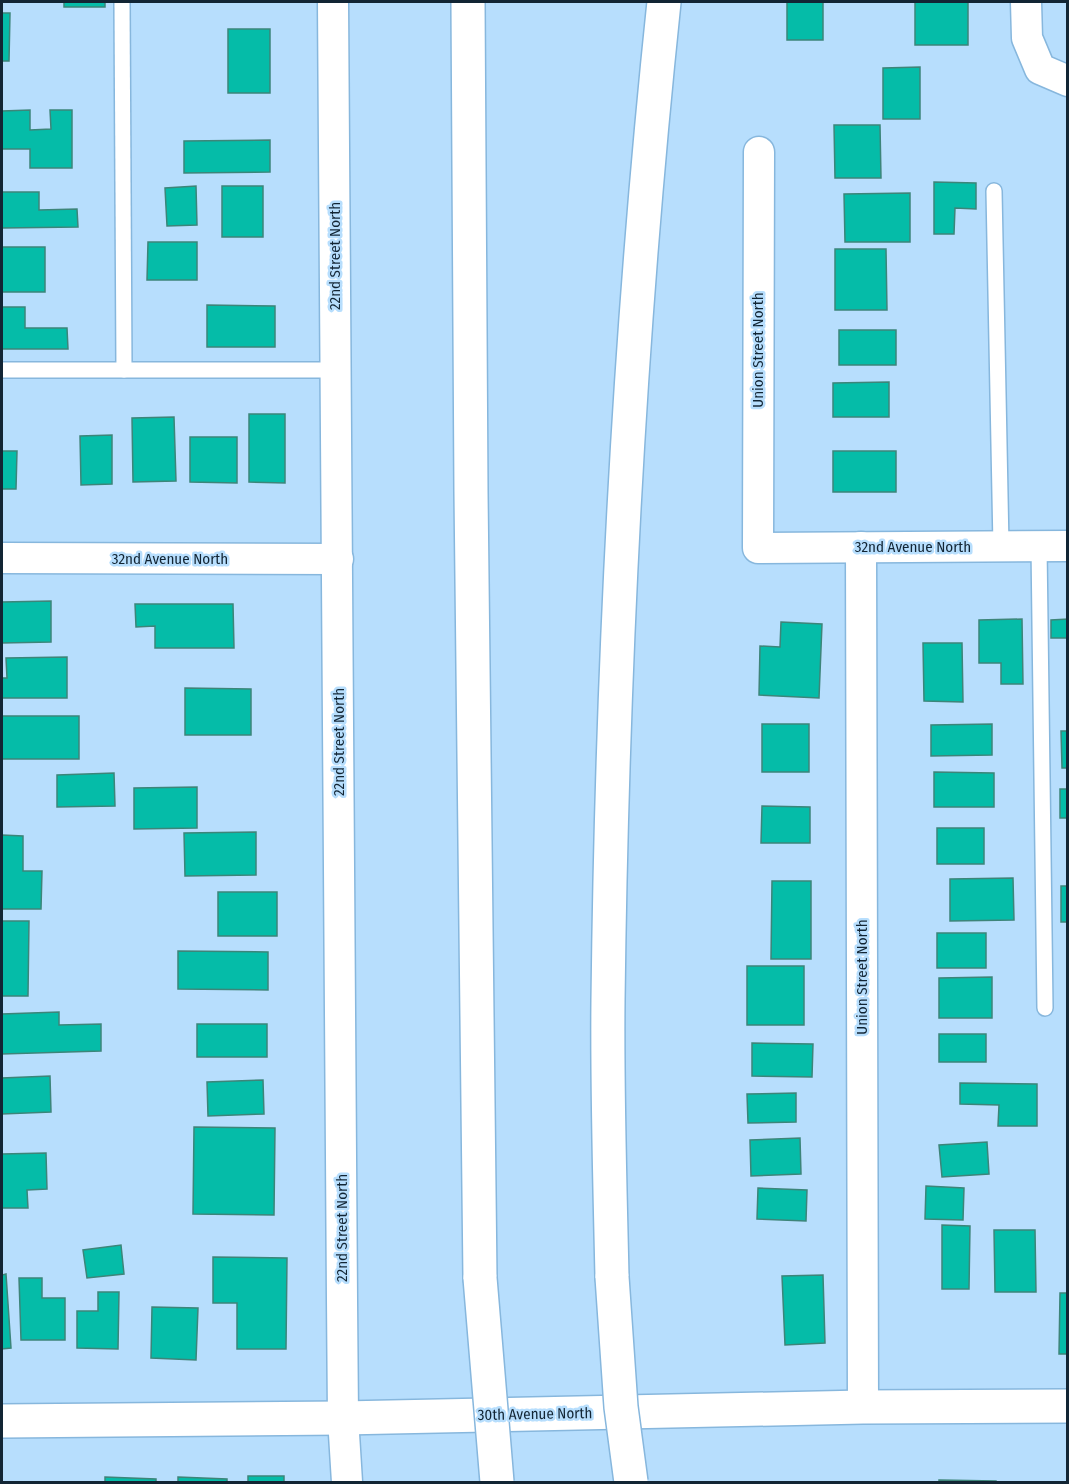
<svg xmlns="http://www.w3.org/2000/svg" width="1069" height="1484" font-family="'Fira Sans Condensed',sans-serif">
<rect width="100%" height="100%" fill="#b7defd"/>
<g fill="#05bca8" stroke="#3d8579" stroke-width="1.5">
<rect x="64" y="2" width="41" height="5"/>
<rect x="787" y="2" width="36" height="38"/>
<rect x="915" y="2" width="53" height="43"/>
<path d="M2,13H10L9,61H2Z"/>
<rect x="228" y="29" width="42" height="64"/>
<path d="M920,67V119H883V68Z"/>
<path d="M30,110V130L51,129L50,110H72V168H30V149H2V111Z"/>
<path d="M834,125H880L881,178H835Z"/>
<path d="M270,140V172L184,173V141Z"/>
<path d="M934,182L976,183V209L955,208L954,234H934Z"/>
<path d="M196,186L197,225L167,226L165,188Z"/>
<rect x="222" y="186" width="41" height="51"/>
<path d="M2,192H39V210L77,209L78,227L2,228Z"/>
<path d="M910,193V242H845L844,194Z"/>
<path d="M148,242H197V280H147Z"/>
<rect x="2" y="247" width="43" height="45"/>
<path d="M835,249H886L887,310H835Z"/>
<path d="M207,305L275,306V347H207Z"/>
<path d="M2,307H25V328H67L68,349H2Z"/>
<rect x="839" y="330" width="57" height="35"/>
<path d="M889,382V417H833V383Z"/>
<path d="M249,414H285V483L249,482Z"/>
<path d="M174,417L176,481L133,482L132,418Z"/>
<path d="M112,435V484L81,485L80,436Z"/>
<path d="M190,437H237V483L190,482Z"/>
<path d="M2,451H17L16,489H2Z"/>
<rect x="833" y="451" width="63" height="41"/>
<path d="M51,601V642L2,643V602Z"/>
<path d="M135,604H233L234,648H155V626L136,627Z"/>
<path d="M1022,619L1023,684H1001V663H979V620Z"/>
<path d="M1068,619V638H1051V620Z"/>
<path d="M781,622L822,624L819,698L759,695L760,646L780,647Z"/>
<path d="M923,643H962L963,702L924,701Z"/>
<path d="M67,657V698H2V678H7L6,658Z"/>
<path d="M185,688L251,689V735H185Z"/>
<rect x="2" y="716" width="77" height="43"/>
<rect x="762" y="724" width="47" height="48"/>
<path d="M992,724V755L931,756V725Z"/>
<path d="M1061,731H1068V768H1062Z"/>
<path d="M934,772L994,773V807H934Z"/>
<path d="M114,773L115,806L57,807V775Z"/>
<path d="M197,787V828L134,829V788Z"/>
<rect x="1060" y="789" width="8" height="29"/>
<path d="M762,806L810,807V843H761Z"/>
<rect x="937" y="828" width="47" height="36"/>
<path d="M256,832V875L185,876L184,833Z"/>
<path d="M2,835L23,836V871H42L41,909H2Z"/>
<path d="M1013,878L1014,920L950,921V879Z"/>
<path d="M772,881H811V959H771Z"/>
<rect x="1061" y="886" width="7" height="36"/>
<rect x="218" y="892" width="59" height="44"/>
<path d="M2,921H29L28,996H2Z"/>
<rect x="937" y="933" width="49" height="35"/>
<path d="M178,951L268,952V990L178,989Z"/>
<rect x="747" y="966" width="57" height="59"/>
<path d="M992,977V1018H939V978Z"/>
<path d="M59,1012V1025L101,1024V1051L2,1054V1014Z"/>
<rect x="197" y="1024" width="70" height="33"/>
<rect x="939" y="1034" width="47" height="28"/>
<path d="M752,1043L813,1044L812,1077L752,1076Z"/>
<path d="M50,1076L51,1112L2,1114V1078Z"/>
<path d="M263,1080L264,1114L208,1116L207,1082Z"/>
<path d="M960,1083L1037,1084V1126H998L999,1105L960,1104Z"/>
<path d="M796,1093V1122L748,1123L747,1094Z"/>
<path d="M194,1127L275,1128L274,1215L193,1214Z"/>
<path d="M800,1138L801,1174L751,1176L750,1140Z"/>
<path d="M987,1142L989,1174L942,1177L939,1145Z"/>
<path d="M46,1153L47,1189L27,1190L28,1208H2V1154Z"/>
<path d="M926,1186L964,1188L963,1220L925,1219Z"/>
<path d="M758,1188L807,1190L806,1221L757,1219Z"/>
<path d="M942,1225L970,1226L969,1289H942Z"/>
<path d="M994,1230H1035L1036,1292H995Z"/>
<path d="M121,1245L124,1274L87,1278L83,1250Z"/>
<path d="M213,1257L287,1258L286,1349H237V1303H213Z"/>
<path d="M6,1274L11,1348L2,1349V1275Z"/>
<path d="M823,1275L825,1343L785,1345L782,1276Z"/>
<path d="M19,1278H42V1298H65V1340H21Z"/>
<path d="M98,1292H119L118,1349L77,1348V1311H98Z"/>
<path d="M1060,1293H1068V1354H1059Z"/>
<path d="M152,1307L198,1308L196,1360L151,1358Z"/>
<rect x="248" y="1476" width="36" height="6"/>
<path d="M105,1477L156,1479V1482H105Z"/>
<path d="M178,1477L227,1479V1482H178Z"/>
<path d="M939,1480L996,1481V1482H939Z"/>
</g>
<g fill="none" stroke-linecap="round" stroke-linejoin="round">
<defs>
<g id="lane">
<path d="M122,2L124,370"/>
<path d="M994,191L1001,546"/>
<path d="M2,370H336"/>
<path d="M1039,546L1045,1008"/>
</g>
<g id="street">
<path d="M333,2L342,1300L343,1418L347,1482"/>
<path d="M1026,2L1027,38L1040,69L1068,81"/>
<path d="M759,152L758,548L1068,546"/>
<path d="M861,547L863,1407"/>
<path d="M2,558L338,559"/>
</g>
<path id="secondary" d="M2,1421L343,1418L863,1407L1068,1406"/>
<g id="highway">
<path d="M468,2L471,492L480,1278"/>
<path d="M612,1277C610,1185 607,1093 608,1001C612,667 629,334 664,2"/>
</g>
</defs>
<use href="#lane" stroke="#87b7dd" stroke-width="18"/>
<use href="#street" stroke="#87b7dd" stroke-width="33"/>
<use href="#secondary" stroke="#87b7dd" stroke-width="36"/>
<use href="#highway" stroke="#87b7dd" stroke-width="36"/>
<use href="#lane" stroke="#fff" stroke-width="15"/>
<use href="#street" stroke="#fff" stroke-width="30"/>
<use href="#secondary" stroke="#fff" stroke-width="33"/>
<use href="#highway" stroke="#fff" stroke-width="33"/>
<defs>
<g id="highway-bridge">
<path d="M612,1277L621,1407L631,1482"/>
<path d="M480,1278L497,1482"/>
</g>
</defs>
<use href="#highway-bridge" stroke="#87b7dd" stroke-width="36" stroke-linecap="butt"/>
<use href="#highway-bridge" stroke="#fff" stroke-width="33"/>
</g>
<g text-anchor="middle" stroke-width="5" stroke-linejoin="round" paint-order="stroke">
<g font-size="15" fill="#122534" stroke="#b7defd">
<text transform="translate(335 256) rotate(-90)" y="5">22nd Street North</text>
<text transform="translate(758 350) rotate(-90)" y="5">Union Street North</text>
<text x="913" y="552">32nd Avenue North</text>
<text x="170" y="564">32nd Avenue North</text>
<text transform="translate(339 742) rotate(-90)" y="5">22nd Street North</text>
<text transform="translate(862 977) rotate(-90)" y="5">Union Street North</text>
<text transform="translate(342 1228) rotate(-90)" y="5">22nd Street North</text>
<text transform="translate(535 1414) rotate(-1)" y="5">30th Avenue North</text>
</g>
</g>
<rect width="1069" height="1484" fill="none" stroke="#122534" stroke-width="6"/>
</svg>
